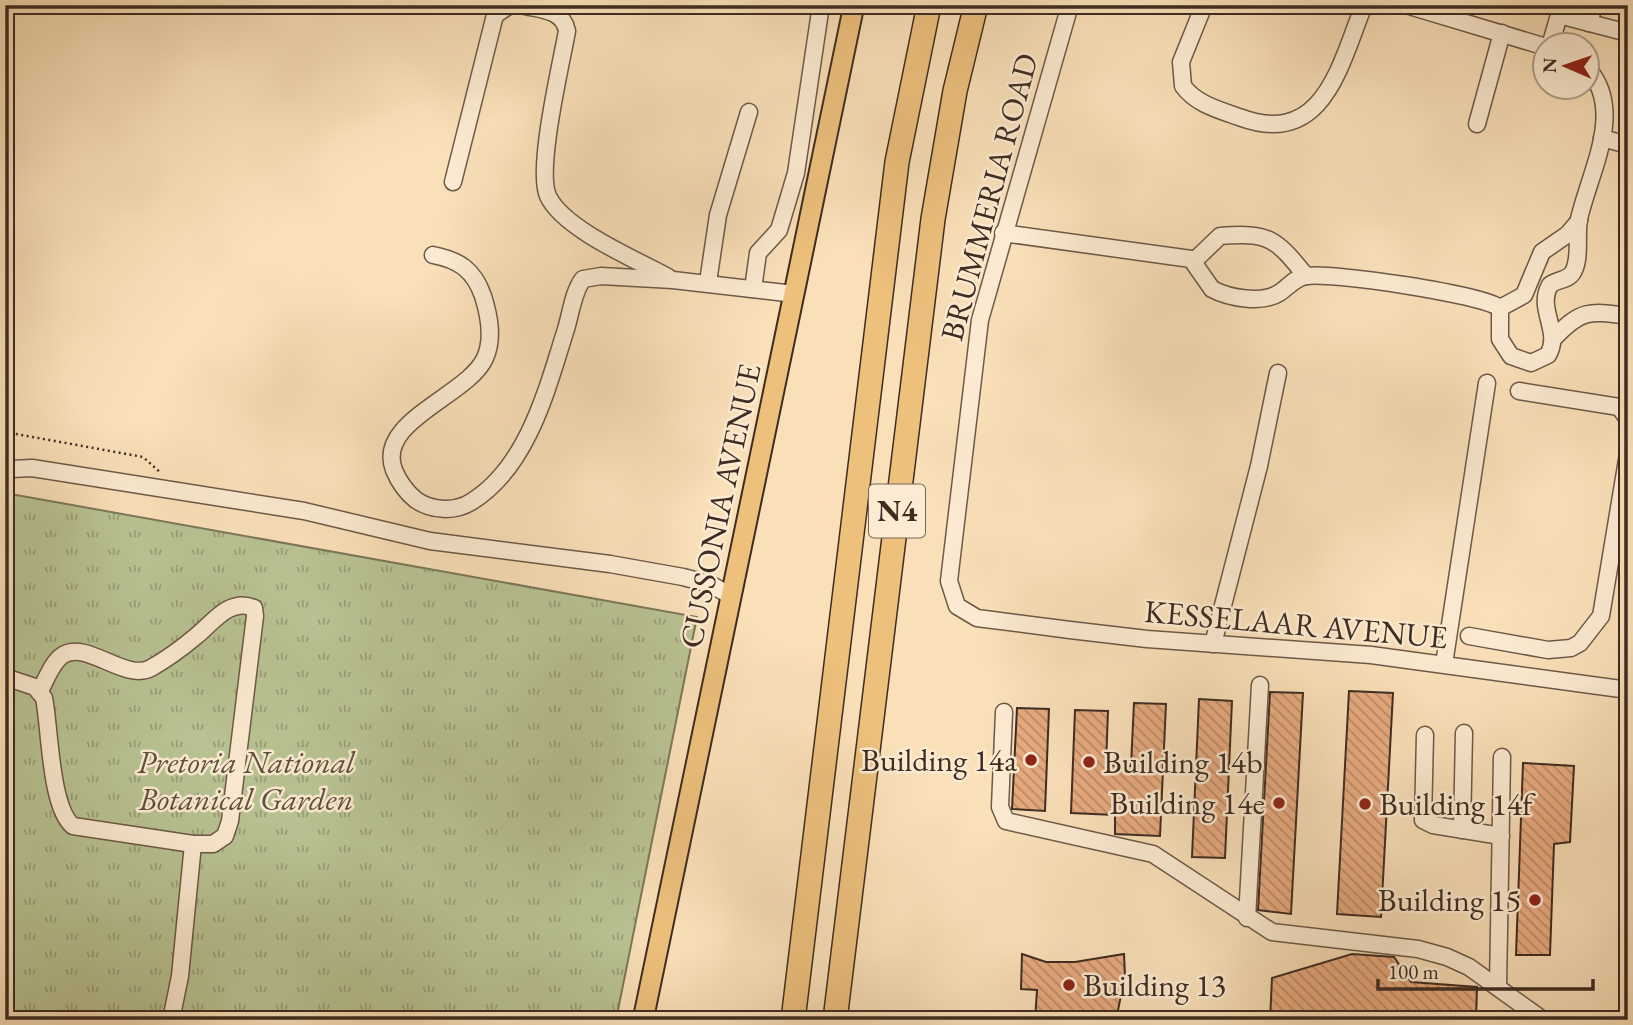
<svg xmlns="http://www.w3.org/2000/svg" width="1633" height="1025" font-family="'EB Garamond',serif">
<defs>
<pattern id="grass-tufts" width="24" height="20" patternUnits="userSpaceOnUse" patternTransform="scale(1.75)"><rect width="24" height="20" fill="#b9c393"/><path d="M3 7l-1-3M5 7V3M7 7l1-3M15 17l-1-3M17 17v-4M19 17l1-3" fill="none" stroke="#989f78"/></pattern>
<pattern id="building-back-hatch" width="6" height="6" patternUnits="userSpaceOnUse" patternTransform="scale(1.75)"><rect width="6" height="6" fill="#e8ab80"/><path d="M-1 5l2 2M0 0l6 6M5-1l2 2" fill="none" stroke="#bd8b68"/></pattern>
</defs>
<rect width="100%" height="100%" fill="#fae0b9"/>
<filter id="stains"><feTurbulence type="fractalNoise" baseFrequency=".00286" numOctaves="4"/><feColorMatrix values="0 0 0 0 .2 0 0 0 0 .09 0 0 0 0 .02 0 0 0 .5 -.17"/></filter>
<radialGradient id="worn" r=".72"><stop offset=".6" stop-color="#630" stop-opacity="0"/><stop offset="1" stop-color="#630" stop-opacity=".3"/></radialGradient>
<path fill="url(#grass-tufts)" stroke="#7c785a" stroke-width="2" d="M5,493L697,617L616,1020H5Z"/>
<g fill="url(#building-back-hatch)" stroke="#3e2c22" stroke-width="2">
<path d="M1349,691L1393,693L1381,917L1337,914Z"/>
<path d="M1270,692L1303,693L1291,914L1258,910Z"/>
<path d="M1199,699L1232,701L1225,858L1192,857Z"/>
<path d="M1134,703L1166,704L1160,836L1115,834V815L1071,813L1075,710L1108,711L1106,765L1131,766Z"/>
<path d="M1017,708L1049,709L1045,811L1012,809Z"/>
<path d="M1523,763L1574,766L1570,842L1554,844L1550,955H1516Z"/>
<path d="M1022,954L1046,962H1075L1124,954L1125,976L1116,1020H1035L1037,990L1021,989Z"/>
<path d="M1352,954L1394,957L1411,982L1477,987L1476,1020H1270L1272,978Z"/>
</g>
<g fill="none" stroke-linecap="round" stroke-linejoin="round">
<defs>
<g id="minor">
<path d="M521,5C540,10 563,9 567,31C561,65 536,169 548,196C563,229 637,260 668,277"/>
<path d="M1070,5L980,320L949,581L957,606L977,618L1070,630L1147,639L1371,655L1628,690"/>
<path d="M1204,5L1181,62L1183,86C1196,104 1219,110 1239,117C1324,149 1340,64 1364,5"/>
<path d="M1406,5L1546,47"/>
<path d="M1589,23L1594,5"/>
<path d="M1550,46L1559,15L1628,33"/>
<path d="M1477,124L1502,33"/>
<path d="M1602,138L1628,145"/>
<path d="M453,182L495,15L510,5"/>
<path d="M1003,233L1191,259L1212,289C1229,298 1262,304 1279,293C1287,288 1296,277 1306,276C1332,272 1480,294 1500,308"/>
<path d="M433,255C459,260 474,270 483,296C489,315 494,338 485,358C468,396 375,421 394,470C399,482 406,492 416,500C432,511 455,512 471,502C528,467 547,389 566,329C571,313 573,292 583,279L601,276L673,280L794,294"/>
<path d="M1194,261L1220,236C1270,232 1276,239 1306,276"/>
<path d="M708,282L718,215L749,112"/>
<path d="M753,289L758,253L779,230L796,173L821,5"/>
<path d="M1500,308V339L1511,356L1531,363L1548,355C1562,331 1536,309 1550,285C1557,279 1568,281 1573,272C1581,259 1576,234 1579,219C1590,171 1625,111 1588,69"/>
<path d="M1500,308L1524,295L1542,252L1568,234L1579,221"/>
<path d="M1555,337C1582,309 1590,311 1628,316"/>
<path d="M1519,391L1619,407L1628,419"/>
<path d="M5,474L12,469L32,468L304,511L430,541L610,564L683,577L710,584L731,596"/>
<path d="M1469,636L1548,650L1571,648L1580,643L1601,616L1628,454"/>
<path d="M1213,644L1259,466L1278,373"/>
<path d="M1444,664L1487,383"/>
<path d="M5,677L35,687L44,698C50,727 50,808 73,826L193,844H213L225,836L230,821L255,616L254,608C229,597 212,624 195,637C182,648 165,660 151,668C125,682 87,640 63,655C52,662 46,680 40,691"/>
<path d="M1004,712L1000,807L1006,821L1153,854L1272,932L1418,949L1447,957L1469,967L1543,1020"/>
<path d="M1425,735L1423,820L1433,825L1501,836"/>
<path d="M1462,830L1464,733"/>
<path d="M1247,918L1260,685"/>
<path d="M1498,987L1502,757"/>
<path d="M171,1020L180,976L193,844"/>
</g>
<path id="major" d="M643,1020L854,5"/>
<g id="highway">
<path d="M793,1020L897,162L929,5"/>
<path d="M835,1020L933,219L955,91L976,5"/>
</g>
</defs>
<use href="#minor" stroke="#6d5948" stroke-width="19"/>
<use href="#major" stroke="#3e2c22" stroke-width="23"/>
<use href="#highway" stroke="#3e2c22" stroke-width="26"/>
<path stroke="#3e2c22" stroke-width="2.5" stroke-dasharray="2 3.5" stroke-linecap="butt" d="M5,432L143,457L161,473"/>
<use href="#minor" stroke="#fcebd2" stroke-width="16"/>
<use href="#major" stroke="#edc07c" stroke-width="19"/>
<use href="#highway" stroke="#edc07c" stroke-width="23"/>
</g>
<g fill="#8f2418" stroke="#fcebd2" stroke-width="2.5">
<circle cx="1031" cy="760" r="7"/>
<circle cx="1089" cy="762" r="7"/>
<circle cx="1279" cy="803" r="7"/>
<circle cx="1365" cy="804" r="7"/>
<circle cx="1535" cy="900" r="7"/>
<circle cx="1069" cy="985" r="7"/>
</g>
<g text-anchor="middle" stroke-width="5" stroke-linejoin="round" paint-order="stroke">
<rect fill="#fcebd2" stroke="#776557" stroke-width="2" x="869" y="484.5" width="56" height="53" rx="5"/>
<g font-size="30" font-weight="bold" fill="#3e2c22">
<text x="897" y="521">N4</text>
</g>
<g font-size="32" fill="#3e2c22" stroke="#fcebd2">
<text transform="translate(989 197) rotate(-75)" y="11">BRUMMERIA ROAD</text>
<text transform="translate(720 506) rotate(-78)" y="11">CUSSONIA AVENUE</text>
<text transform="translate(1296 624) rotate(5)" y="11">KESSELAAR AVENUE</text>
</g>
<g font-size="32" fill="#3e2c22" stroke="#fcebd2" text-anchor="end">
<text x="1017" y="771">Building 14a</text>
<text x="1103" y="773" text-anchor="start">Building 14b</text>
<text x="1265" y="814">Building 14e</text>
<text x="1379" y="815" text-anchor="start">Building 14f</text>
<text x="1521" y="911">Building 15</text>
<text x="1083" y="996" text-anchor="start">Building 13</text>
</g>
<g font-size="32" font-style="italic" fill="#5d523e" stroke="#fcebd2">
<text x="246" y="773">Pretoria National<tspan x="246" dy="37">Botanical Garden</tspan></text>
</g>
</g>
<rect width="1633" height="1025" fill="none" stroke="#fae0b9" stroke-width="28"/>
<rect x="7" y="7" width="1619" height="1011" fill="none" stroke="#3e2c22" stroke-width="3.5"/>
<rect x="14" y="14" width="1605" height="997" fill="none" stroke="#3e2c22" stroke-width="2"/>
<g transform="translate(1566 66) rotate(272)"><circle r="33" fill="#fcebd2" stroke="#b09f8c" stroke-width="2"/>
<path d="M0-5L12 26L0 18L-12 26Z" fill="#8f2418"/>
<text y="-10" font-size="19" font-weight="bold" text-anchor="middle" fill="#3e2c22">N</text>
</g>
<path d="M1378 979v10h215v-10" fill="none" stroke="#3e2c22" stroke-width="3.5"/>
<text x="1388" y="979" font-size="21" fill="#3e2c22" stroke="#fcebd2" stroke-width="5" paint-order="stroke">100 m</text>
<rect width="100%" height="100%" filter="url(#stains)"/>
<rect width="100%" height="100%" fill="url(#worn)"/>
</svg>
